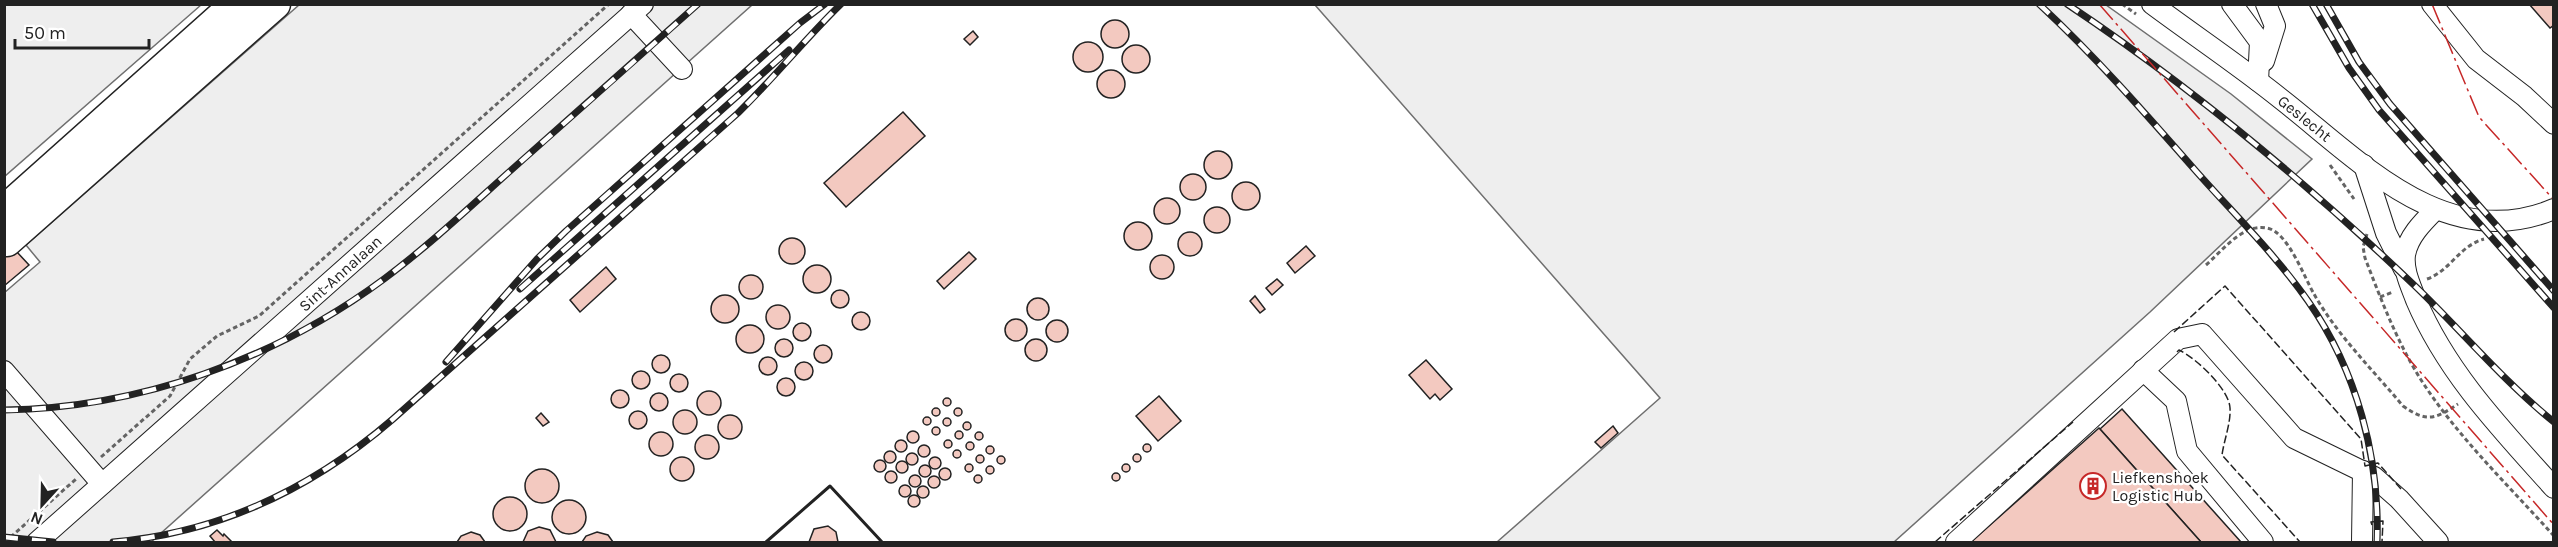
<svg xmlns="http://www.w3.org/2000/svg" width="2558" height="547" font-family="Karla,sans-serif">
<rect width="100%" height="100%" fill="#fff"/>
<g fill="#eee" stroke="#6f6f6f" stroke-width="1.5">
<path d="M5,4H201V5L5,176Z"/>
<path d="M299,5H752L151,542H5L4,293L40,262L26,245Z"/>
<path d="M1315,5H2106L2231,94L2312,159L2150,312L1894,542H1497L1660,398Z"/>
</g>
<g fill="#f3c9c0" stroke="#222" stroke-width="1.5">
<path d="M2529,4H2554V25L2550,28Z"/>
<circle cx="1115" cy="34" r="14"/>
<path d="M973,31L978,37L970,45L964,39Z"/>
<circle cx="1088" cy="57" r="15"/>
<circle cx="1136" cy="59" r="14"/>
<circle cx="1111" cy="84" r="14"/>
<path d="M903,112L925,136L846,207L824,183Z"/>
<circle cx="1218" cy="165" r="14"/>
<circle cx="1193" cy="187" r="13"/>
<circle cx="1246" cy="196" r="14"/>
<circle cx="1167" cy="211" r="13"/>
<circle cx="1217" cy="220" r="13"/>
<circle cx="1138" cy="236" r="14"/>
<circle cx="1190" cy="244" r="12"/>
<circle cx="792" cy="251" r="13"/>
<path d="M4,238L29,265L4,286Z"/>
<path d="M1306,246L1315,256L1295,273L1287,263Z"/>
<path d="M969,252L976,259L944,289L937,281Z"/>
<circle cx="1162" cy="267" r="12"/>
<circle cx="817" cy="279" r="14"/>
<path d="M606,267L616,279L580,312L570,300Z"/>
<circle cx="751" cy="287" r="12"/>
<path d="M1277,279L1283,285L1272,295L1266,288Z"/>
<circle cx="840" cy="299" r="9"/>
<circle cx="725" cy="309" r="14"/>
<path d="M1255,296L1265,309L1260,313L1250,301Z"/>
<circle cx="1038" cy="309" r="11"/>
<circle cx="778" cy="317" r="12"/>
<circle cx="861" cy="321" r="9"/>
<circle cx="1016" cy="330" r="11"/>
<circle cx="1057" cy="331" r="11"/>
<circle cx="802" cy="332" r="9"/>
<circle cx="750" cy="339" r="14"/>
<circle cx="784" cy="348" r="9"/>
<circle cx="1036" cy="350" r="11"/>
<circle cx="823" cy="354" r="9"/>
<circle cx="661" cy="364" r="9"/>
<circle cx="768" cy="366" r="9"/>
<path d="M1426,360L1452,389L1440,400L1435,394L1430,399L1409,375Z"/>
<circle cx="804" cy="371" r="9"/>
<circle cx="641" cy="380" r="9"/>
<circle cx="679" cy="383" r="9"/>
<circle cx="786" cy="387" r="9"/>
<circle cx="620" cy="399" r="9"/>
<circle cx="709" cy="403" r="12"/>
<circle cx="659" cy="402" r="9"/>
<path d="M1159,396L1181,421L1158,441L1136,416Z"/>
<circle cx="947" cy="402" r="4"/>
<circle cx="936" cy="412" r="4"/>
<circle cx="958" cy="412" r="4"/>
<path d="M2122,409L2241,542H2201L2100,429Z"/>
<circle cx="685" cy="422" r="12"/>
<circle cx="638" cy="420" r="9"/>
<path d="M541,413L549,422L543,426L536,418Z"/>
<circle cx="730" cy="427" r="12"/>
<circle cx="927" cy="421" r="4"/>
<circle cx="947" cy="422" r="4"/>
<circle cx="967" cy="426" r="4"/>
<path d="M1613,426L1618,433L1601,448L1595,442Z"/>
<circle cx="936" cy="431" r="4"/>
<path d="M2099,428L2201,542H1971Z"/>
<circle cx="913" cy="437" r="6"/>
<circle cx="959" cy="435" r="4"/>
<circle cx="661" cy="444" r="12"/>
<circle cx="979" cy="436" r="4"/>
<circle cx="707" cy="447" r="12"/>
<circle cx="901" cy="446" r="6"/>
<circle cx="948" cy="444" r="4"/>
<circle cx="970" cy="446" r="4"/>
<circle cx="1147" cy="448" r="4"/>
<circle cx="924" cy="451" r="6"/>
<circle cx="990" cy="450" r="4"/>
<circle cx="957" cy="454" r="4"/>
<circle cx="890" cy="457" r="6"/>
<circle cx="912" cy="459" r="6"/>
<circle cx="1137" cy="458" r="4"/>
<circle cx="980" cy="459" r="4"/>
<circle cx="1001" cy="460" r="4"/>
<circle cx="935" cy="463" r="6"/>
<circle cx="682" cy="469" r="12"/>
<circle cx="880" cy="466" r="6"/>
<circle cx="902" cy="467" r="6"/>
<circle cx="969" cy="468" r="4"/>
<circle cx="1126" cy="468" r="4"/>
<circle cx="925" cy="471" r="6"/>
<circle cx="990" cy="470" r="4"/>
<circle cx="945" cy="474" r="6"/>
<circle cx="542" cy="486" r="17"/>
<circle cx="891" cy="477" r="6"/>
<circle cx="1116" cy="477" r="4"/>
<circle cx="915" cy="481" r="6"/>
<circle cx="978" cy="479" r="4"/>
<circle cx="934" cy="482" r="6"/>
<circle cx="905" cy="491" r="6"/>
<circle cx="923" cy="492" r="6"/>
<circle cx="914" cy="501" r="6"/>
<circle cx="510" cy="514" r="17"/>
<circle cx="569" cy="517" r="17"/>
<path d="M828,526L836,532L838,542H809L814,529Z"/>
<path d="M539,527L550,530L556,542H523L528,531Z"/>
<path d="M217,530L223,536L224,534L232,542H215L210,536Z"/>
<path d="M471,532L480,535L485,542H457L461,536Z"/>
<path d="M597,532L608,535L613,542H582L586,536Z"/>
</g>
<g fill="none" stroke-linecap="round" stroke-linejoin="round">
<defs>
<g id="minor">
<path d="M2152,4C2195,36 2240,66 2281,99C2358,159 2445,255 2554,209"/>
<path d="M2232,4L2260,42L2258,81"/>
<path d="M2432,4L2476,59L2524,96L2554,124"/>
<path d="M631,14L682,69"/>
<path d="M2264,61L2275,26L2266,4"/>
<path d="M2364,165L2386,233L2404,269"/>
<path d="M2435,210C2422,223 2408,237 2405,255C2403,271 2411,286 2416,300C2447,373 2501,429 2554,488"/>
<path d="M2143,370L2176,401L2187,451L2263,542"/>
<path d="M4,371L102,484"/>
<path d="M37,542L643,4"/>
<path d="M1956,542L2178,339L2202,334L2294,438L2374,477L2399,499L2438,542"/>
<path d="M2362,542L2363,471"/>
</g>
<g id="highway">
<path d="M4,211L236,4"/>
<path d="M7,241L275,4"/>
</g>
</defs>
<use href="#minor" stroke="#222" stroke-width="22"/>
<use href="#highway" stroke="#222" stroke-width="33"/>
<g stroke="#646464" stroke-width="3" stroke-dasharray="4.5 3" stroke-linecap="butt">
<path d="M2122,4L2136,14"/>
<path d="M2330,165L2354,199"/>
<path d="M2367,234L2363,247L2365,258C2382,302 2399,347 2425,386C2461,440 2510,487 2554,536"/>
<path d="M2206,265C2222,251 2243,223 2267,228C2288,232 2304,277 2314,294C2337,335 2373,370 2403,406C2427,423 2435,419 2458,404"/>
<path d="M2427,279C2450,271 2459,246 2484,239"/>
<path d="M2380,297L2393,292"/>
<path d="M101,457L170,396L190,359L217,336L259,316L609,4"/>
<path d="M5,542L76,479"/>
</g>
<use href="#minor" stroke="#fff" stroke-width="20"/>
<use href="#highway" stroke="#fff" stroke-width="30"/>
<defs>
<g id="rail">
<path d="M2039,4C2095,56 2145,113 2195,170C2233,213 2275,254 2308,301C2357,371 2380,458 2377,542"/>
<path d="M2067,4C2190,86 2307,183 2414,285C2461,330 2503,381 2554,422"/>
<path d="M2312,4L2349,68L2379,110L2554,308"/>
<path d="M2326,4L2359,62L2390,104L2554,291"/>
<path d="M520,289L789,50"/>
<path d="M446,362L537,259L566,231L800,23L825,4"/>
<path d="M4,410C140,408 276,359 384,279C431,244 474,203 518,164C578,111 638,58 698,4"/>
<path d="M4,537L53,542"/>
<path d="M113,542C219,533 313,488 393,419L738,113C774,78 805,39 841,4"/>
</g>
</defs>
<use href="#rail" stroke="#222" stroke-width="7"/>
<use href="#rail" stroke="#fff" stroke-width="4.5" stroke-dasharray="14" stroke-linecap="butt"/>
<g stroke="#222" stroke-width="1.5" stroke-dasharray="8 3" stroke-linecap="butt">
<path d="M2174,332L2225,286L2361,439L2365,466L2378,463L2401,489"/>
<path d="M2177,352L2179,350C2196,358 2229,389 2230,408C2231,423 2224,440 2222,455L2300,542"/>
<path d="M2372,525L2371,522L2383,521L2382,542"/>
<path d="M1935,542L2073,422"/>
</g>
<path stroke="#222" stroke-width="3" d="M766,542L830,486L882,542"/>
<g stroke="#c62828" stroke-width="1.5" stroke-dasharray="21 4.5 3 4.5" stroke-linecap="butt">
<path d="M2099,4L2554,525"/>
<path d="M2432,4L2479,117L2554,200"/>
</g>
</g>
<defs>
<symbol id="building-ring" viewBox="-11 -11 22 22"><circle r="9.5" fill="#fff" stroke="#c62828" stroke-width="1.5"/><path d="M-4-6H4V6H1V3H-1V6H-4ZM-2.5-4.3h1.7v1.8h-1.7ZM.8-4.3h1.7v1.8H.8ZM-2.5-1h1.7V.8h-1.7ZM.8-1h1.7V.8H.8Z" fill="#c62828"/></symbol>
</defs>
<g fill-rule="evenodd">
<use href="#building-ring" x="2078" y="471" width="30" height="30"/>
</g>
<g text-anchor="middle" stroke-width="4.5" stroke-linejoin="round" paint-order="stroke">
<g font-size="16" fill="#222" stroke="#fff">
<text transform="translate(2305 118) rotate(39)" y="6">Geslecht</text>
<text transform="translate(340 273) rotate(-42)" y="6">Sint-Annalaan</text>
</g>
<g font-size="16" fill="#222" stroke="#fff" text-anchor="start">
<text x="2112" y="483">Liefkenshoek<tspan x="2112" dy="18">Logistic Hub</tspan></text>
</g>
</g>
<rect width="2558" height="547" fill="none" stroke="#222222" stroke-width="12"/>
<g transform="translate(42 505) rotate(202)" stroke="#ffffff" stroke-width="4.5" paint-order="stroke">
<path d="M0-4.5L10 22L0 15L-10 22Z" fill="#222222"/>
<text y="-9" font-size="16" font-weight="bold" text-anchor="middle" fill="#222222">N</text>
</g>
<path d="M15 39v9h134v-9" fill="none" stroke="#222222" stroke-width="3"/>
<text x="24" y="39" font-size="18" fill="#222222" stroke="#ffffff" stroke-width="4.5" paint-order="stroke">50 m</text>
</svg>
